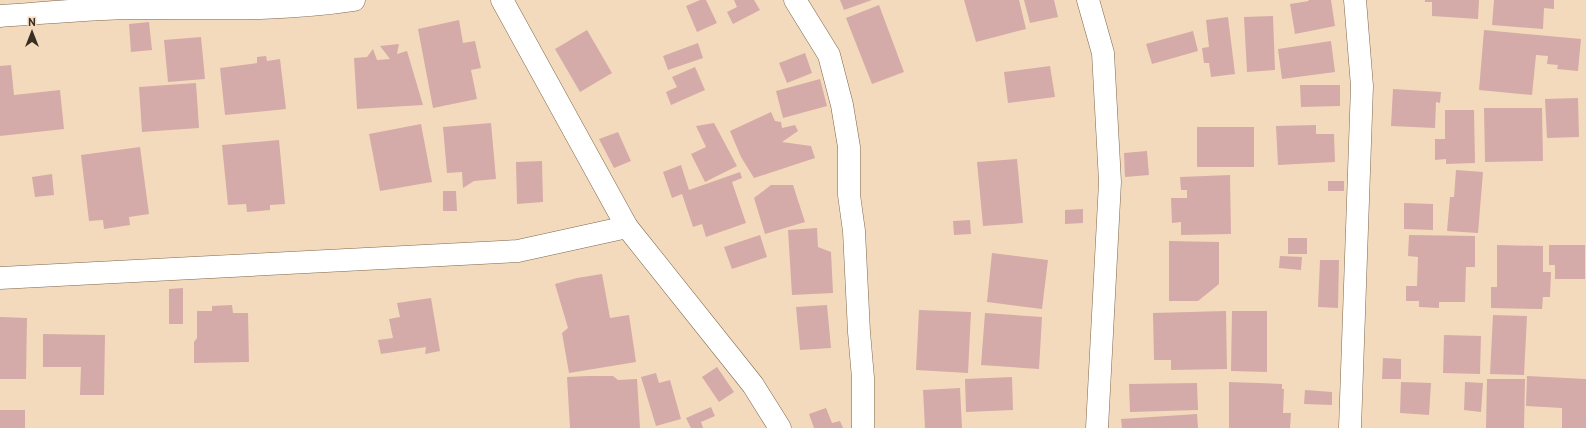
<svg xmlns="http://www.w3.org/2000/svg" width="1586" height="428" font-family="Overpass,sans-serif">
<rect width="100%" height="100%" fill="#f4dabc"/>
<g fill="#d4aba8">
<path d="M700,0H706L717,23L697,32L686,6Z"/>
<path d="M734,0H754L760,10L733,24L727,12L737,7Z"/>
<path d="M840,0H872L844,10Z"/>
<path d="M964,0H1019L1026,29L976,42Z"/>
<path d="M1024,0H1054L1058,17L1030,23Z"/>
<path d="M1308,0H1331L1335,26L1295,34L1290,4L1309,1Z"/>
<path d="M1425,0H1479L1478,19L1432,16V2H1425Z"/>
<path d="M1494,0H1554V9L1544,8L1543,29L1492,25Z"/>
<path d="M879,5L904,72L872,84L846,18Z"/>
<path d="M1273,16L1275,70L1247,72L1244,17Z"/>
<path d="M1228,17L1235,74L1211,77L1209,63H1204L1202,48L1209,47L1206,20Z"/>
<path d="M459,20L463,43L475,41L481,68L471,70L477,99L433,108L418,29Z"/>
<path d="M149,22L152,50L131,52L129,24Z"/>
<path d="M587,30L612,73L580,92L555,49Z"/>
<path d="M1484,30L1581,39L1578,71L1557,69L1558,65L1547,64L1548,56L1536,55L1532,95L1479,90Z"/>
<path d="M1193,31L1198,51L1152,64L1146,44Z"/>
<path d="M201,37L205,79L168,82L164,40Z"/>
<path d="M1331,41L1335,72L1282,79L1278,49Z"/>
<path d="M698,43L703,58L668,70L663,56Z"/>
<path d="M399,44L397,54L407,51L423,105L357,109L354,58L367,57L373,49L377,60L390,59L380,46Z"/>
<path d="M805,53L812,73L787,83L779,63Z"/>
<path d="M266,56L267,61L280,59L286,109L225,115L220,68L257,63V57Z"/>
<path d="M11,65L14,95L60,90L64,129L0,136V66Z"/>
<path d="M1050,66L1055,97L1008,103L1004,72Z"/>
<path d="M695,67L705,90L671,105L666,92L677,87L672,77Z"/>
<path d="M820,79L827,106L783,118L776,91Z"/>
<path d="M196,83L199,128L142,132L139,87Z"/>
<path d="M1300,85H1340V106L1301,107Z"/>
<path d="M1393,89L1441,92L1440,103L1436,102L1435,128L1391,126Z"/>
<path d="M1578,98L1579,137L1547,138L1545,99Z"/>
<path d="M1484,108H1542L1543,161L1485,162Z"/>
<path d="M1445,110H1474L1475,163L1446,164V159L1435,160V139H1445Z"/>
<path d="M771,112L775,121L781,122L782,128L795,125L798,131L782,142L811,146L815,158L754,178L741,157L730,131Z"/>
<path d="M491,123L496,179L474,181L463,188L462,172L447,173L443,127Z"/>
<path d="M714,123L737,166L705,182L691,154L706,147L696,126Z"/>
<path d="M421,124L432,182L380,191L369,134Z"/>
<path d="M1316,125V134H1334L1335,162L1278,165L1276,126Z"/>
<rect x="1197" y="127" width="57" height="40"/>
<path d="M618,132L631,161L614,168L599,139Z"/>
<path d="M279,140L285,204L270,205V210L247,212L246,204L228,205L222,145Z"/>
<path d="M140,147L149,214L129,217L130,225L104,229L103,220L89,221L81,155Z"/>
<path d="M1147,151L1149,175L1125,177L1124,153Z"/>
<path d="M1017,159L1023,223L983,226L977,162Z"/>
<path d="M542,161L543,202L517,204L516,162Z"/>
<path d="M681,165L689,190L740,172L742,178L732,182L746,223L706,237L702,224L693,227L682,194L672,198L663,172Z"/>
<path d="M1456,170L1483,172L1478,233L1447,231L1450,197H1454Z"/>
<path d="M52,174L54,195L35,197L32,177Z"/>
<path d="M1230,175L1231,234L1181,235V222L1172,223L1171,198H1187V190H1181L1180,177Z"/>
<rect x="1328" y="181" width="16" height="10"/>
<path d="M771,185H793L805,222L765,234L754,198Z"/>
<path d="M443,191H456L457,211H443Z"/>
<path d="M1404,203L1433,204V230L1404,229Z"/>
<path d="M1083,209V223L1065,224V210Z"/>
<path d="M970,220L971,234L954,235L953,221Z"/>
<path d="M817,228L818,247L831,252L833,293L792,295L788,230Z"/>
<path d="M760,235L767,257L732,269L724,247Z"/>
<path d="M1409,235L1475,236V267H1466L1465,302H1439V308L1419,307V301H1406V286H1417L1418,257L1408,256Z"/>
<rect x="1288" y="238" width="19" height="16"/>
<path d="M1169,241L1219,242V284L1198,301H1169Z"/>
<path d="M1497,245L1543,246V272H1551L1550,297H1543L1542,309L1491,308V287H1497Z"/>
<path d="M1549,245H1585V279H1555V265H1549Z"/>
<path d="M992,253L1048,260L1042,309L987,302Z"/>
<path d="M1280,256L1302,257L1301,270L1279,268Z"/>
<path d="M1320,260H1339L1338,308L1318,307Z"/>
<path d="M602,274L610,318L629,315L636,362L569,373L562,333L568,328L555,284L577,278Z"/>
<path d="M183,288V324H169V289Z"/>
<path d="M431,298L440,351L425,354L426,347L381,354L378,340L393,338L389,319L400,317L397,303Z"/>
<path d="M232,305L233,313H248L249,362L194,363V342L197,338V311H212V306Z"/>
<path d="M827,305L831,348L800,350L796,307Z"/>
<path d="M919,310L971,312L968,373L916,370Z"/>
<path d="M1226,311L1227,369L1171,370V360H1154L1153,313Z"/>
<path d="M1232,311H1267V372L1231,371Z"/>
<path d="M985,313L1042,317L1039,369L981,365Z"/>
<path d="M1493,315L1527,316L1524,375L1490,374Z"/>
<path d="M0,317L27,318L26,379H0Z"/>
<path d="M43,334L105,335L104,395H80L81,367H43Z"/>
<path d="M1444,335L1481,336L1480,374L1443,373Z"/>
<path d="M1383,358L1401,359V379H1382Z"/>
<path d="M717,367L734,392L719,402L702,377Z"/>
<path d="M656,373L659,383L670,380L681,419L656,426L641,377Z"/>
<path d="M588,376H613L618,380L637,379L640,428H570L567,377Z"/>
<path d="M1527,376L1586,379V428H1562V408L1526,406Z"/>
<path d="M1012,377L1013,410L966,412L965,379Z"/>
<path d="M1487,379H1525L1524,428H1486Z"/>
<path d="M1229,382L1282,384V389H1284L1283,413H1291L1290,428H1229Z"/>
<path d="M1401,382L1431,383L1429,415L1400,413Z"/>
<path d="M1465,382L1483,383L1481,412L1464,410Z"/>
<path d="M1197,383L1198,410L1130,412L1129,384Z"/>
<path d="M960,388L962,428H925L923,390Z"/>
<path d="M1305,390L1332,392V405L1304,404Z"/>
<path d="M711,407L715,416L701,422L703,428H691L686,418Z"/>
<path d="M826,408L832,423L840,421L843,428H814L809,414Z"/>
<rect x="0" y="410" width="25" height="18"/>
<path d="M1197,414L1198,428H1122L1121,419Z"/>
</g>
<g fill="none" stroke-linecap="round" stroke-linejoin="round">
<defs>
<g id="minor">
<path d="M502,0L627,227L753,385L780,428"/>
<path d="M795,0L829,55L842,105L849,147V195L854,231L859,332L863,378V428"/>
<path d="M1088,0L1103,53L1110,182L1097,428"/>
<path d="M0,16C46,13 93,8 139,8C211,8 283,11 354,0"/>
<path d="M0,278L518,251L627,227"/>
<path d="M1350,428L1362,86L1355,0"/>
</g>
</defs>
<use href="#minor" stroke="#7e674d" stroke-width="23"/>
<use href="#minor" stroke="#fff" stroke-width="22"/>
</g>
<g transform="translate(32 32)" stroke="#f4dabc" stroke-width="3" paint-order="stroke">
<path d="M0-3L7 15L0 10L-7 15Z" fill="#382e23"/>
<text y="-6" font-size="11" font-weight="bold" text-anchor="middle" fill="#382e23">N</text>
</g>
</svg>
